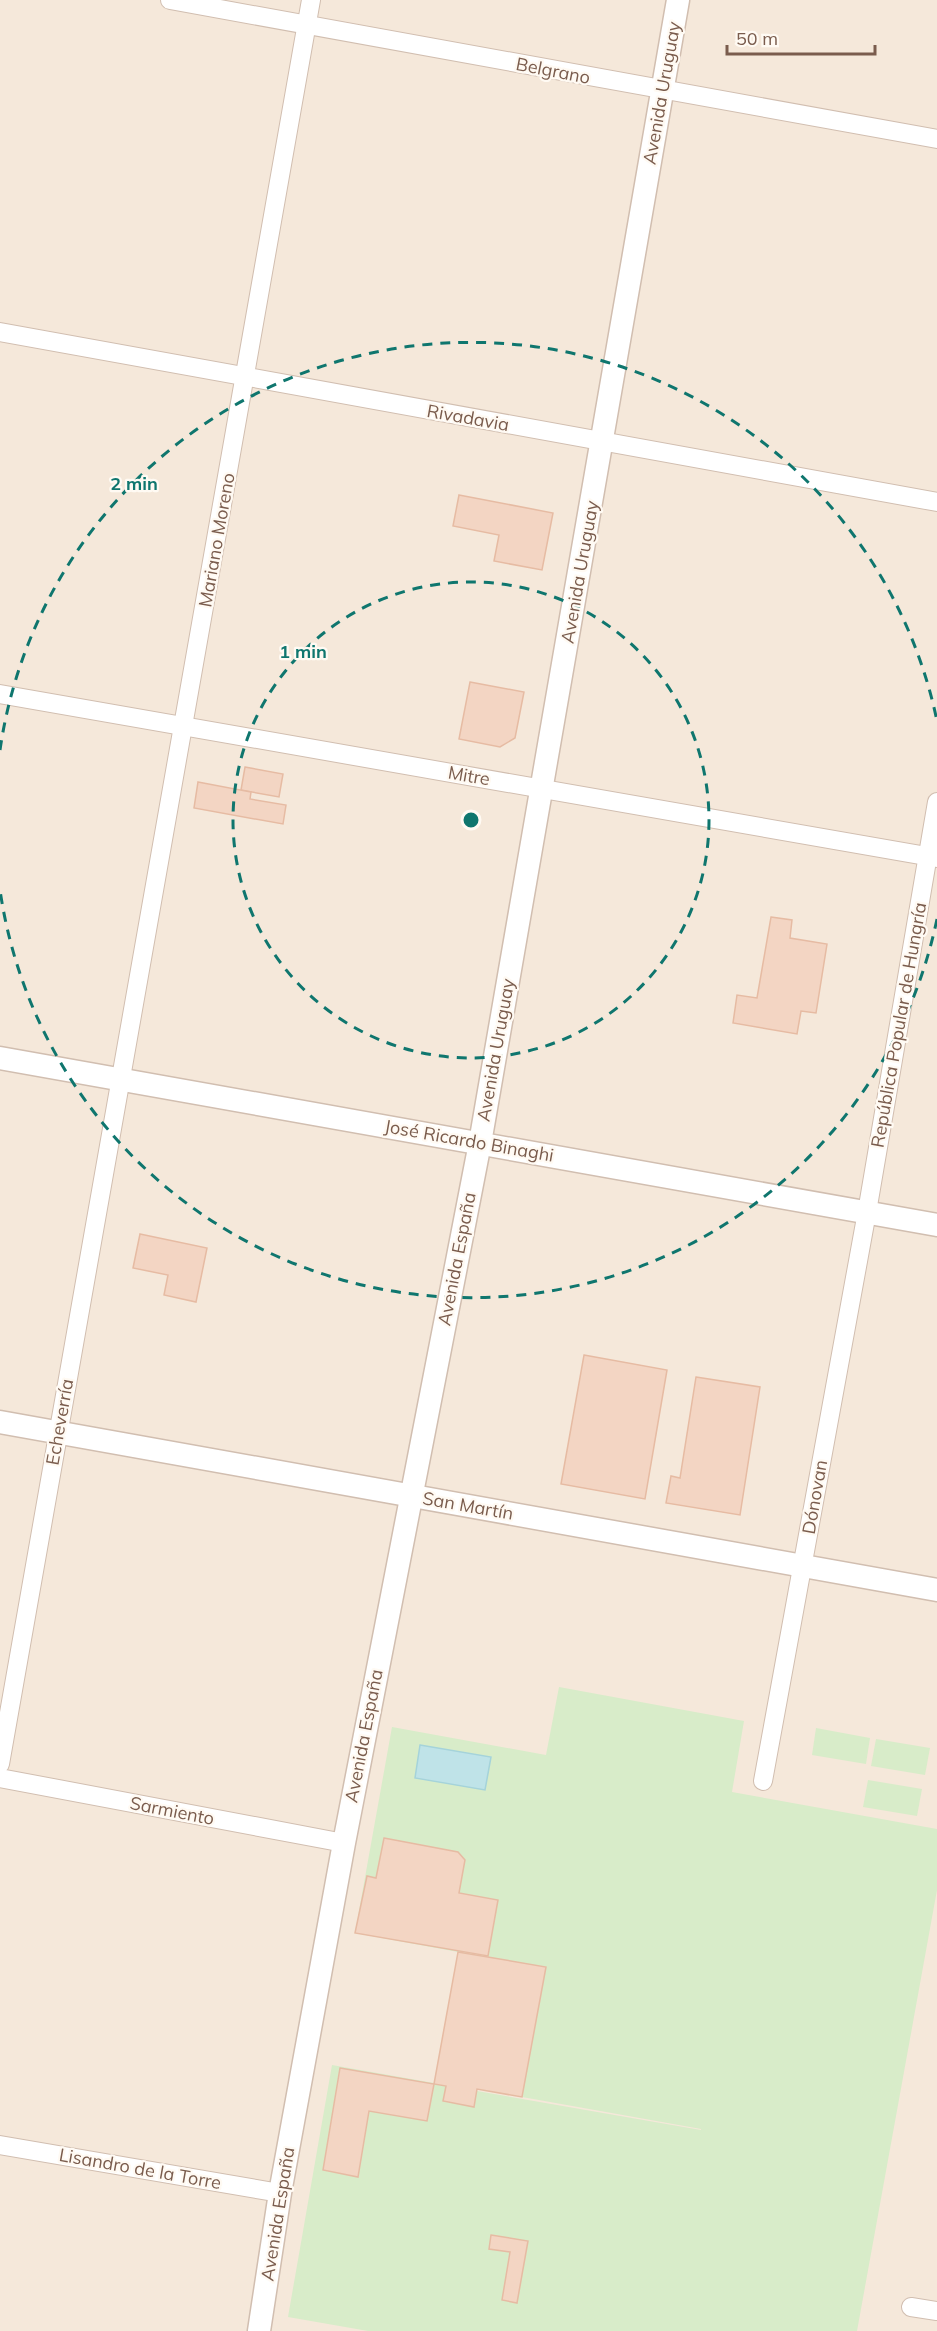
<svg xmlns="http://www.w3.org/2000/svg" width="937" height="2331" font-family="Mulish,sans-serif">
<rect width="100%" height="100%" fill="#fdf6ec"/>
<rect fill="#f5e8da" x="0" y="0" width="937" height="2331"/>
<g fill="#d8ecc9" fill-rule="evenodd">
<path d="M559,1687L744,1721L732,1792L937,1829V1890L857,2331H368L288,2317L332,2065L434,2083L458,1952L355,1933L392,1727L546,1755ZM477,2089L701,2129V2130L477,2091Z"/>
<path d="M816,1728L870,1738L866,1764L812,1755Z"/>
<path d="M876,1739L930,1748L925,1775L871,1766Z"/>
<path d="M868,1780L922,1789L917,1816L863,1807Z"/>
</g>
<path fill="#bfe3e8" stroke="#a5d3da" stroke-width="1.5" d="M420,1745L491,1757L485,1790L415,1778Z"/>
<g fill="#f3d5c3" stroke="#e6bba3" stroke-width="1.5">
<path d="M459,495L553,513L542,570L494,561L499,535L453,526Z"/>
<path d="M470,682L524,692L515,738L500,747L459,739Z"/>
<path d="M245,767L283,774L279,797L241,790Z"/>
<path d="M198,782L251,792L250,799L286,805L283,824L194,808Z"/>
<path d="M771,917L792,920L790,938L827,944L816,1013L801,1011L797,1034L733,1023L737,995L757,998Z"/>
<path d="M140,1234L207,1248L196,1302L164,1295L168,1275L133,1268Z"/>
<path d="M584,1355L667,1370L645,1499L561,1484Z"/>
<path d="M696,1377L760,1387L740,1515L666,1503L671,1476L680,1478Z"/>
<path d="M384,1838L458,1852L465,1860L459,1893L498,1900L488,1956L355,1933L367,1876L376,1878Z"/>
<path d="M458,1952L546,1967L522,2097L477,2089L474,2107L443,2101L446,2086L434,2084Z"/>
<path d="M340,2068L434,2084L427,2121L369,2111L358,2177L323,2170Z"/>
<path d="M491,2235L528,2241L517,2303L502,2300L510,2252L489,2249Z"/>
</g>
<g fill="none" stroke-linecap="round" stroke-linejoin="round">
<defs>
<g id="minor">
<path d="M170,0L937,139"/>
<path d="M0,332L937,502"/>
<path d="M0,694L937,858"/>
<path d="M0,1764L311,0"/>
<path d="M0,1778L344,1843"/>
<path d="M763,1781L867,1212L937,802"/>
<path d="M0,2145L280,2193"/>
<path d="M911,2307L937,2311"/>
</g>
<g id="tertiary">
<path d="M0,1058L937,1225"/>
<path d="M0,1422L937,1590"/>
<path d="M259,2331L280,2193L344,1843L480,1143L678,0"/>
</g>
</defs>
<use href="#minor" stroke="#d1beb0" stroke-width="20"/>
<use href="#tertiary" stroke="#d1beb0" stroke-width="25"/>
<use href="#minor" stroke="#fff" stroke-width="18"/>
<use href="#tertiary" stroke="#fff" stroke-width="22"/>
</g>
<g fill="none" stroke="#0f766e" stroke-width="3" stroke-dasharray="10 8">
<circle cx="471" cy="820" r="238"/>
<path d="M937 919A476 476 0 0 1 0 890M0 750A476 476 0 0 1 937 721"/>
</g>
<g text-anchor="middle" stroke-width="4.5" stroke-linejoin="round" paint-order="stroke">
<g font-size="18" fill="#7a5c4d" stroke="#fffaf3">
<text transform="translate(553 71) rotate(11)" y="6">Belgrano</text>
<text transform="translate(662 93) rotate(-80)" y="6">Avenida Uruguay</text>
<text transform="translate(468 418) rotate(10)" y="6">Rivadavia</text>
<text transform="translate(217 540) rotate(-80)" y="6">Mariano Moreno</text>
<text transform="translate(580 572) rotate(-80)" y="6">Avenida Uruguay</text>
<text transform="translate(469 776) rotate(10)" y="6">Mitre</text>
<text transform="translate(899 1025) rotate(-80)" y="6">República Popular de Hungría</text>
<text transform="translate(496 1050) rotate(-80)" y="6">Avenida Uruguay</text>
<text transform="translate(469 1141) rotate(10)" y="6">José Ricardo Binaghi</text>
<text transform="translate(457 1259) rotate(-79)" y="6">Avenida España</text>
<text transform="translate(60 1422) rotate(-80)" y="6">Echeverría</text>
<text transform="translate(815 1497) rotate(-80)" y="6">Dónovan</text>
<text transform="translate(468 1506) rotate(10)" y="6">San Martín</text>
<text transform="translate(364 1736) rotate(-79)" y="6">Avenida España</text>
<text transform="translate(172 1811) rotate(11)" y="6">Sarmiento</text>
<text transform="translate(140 2169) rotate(10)" y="6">Lisandro de la Torre</text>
<text transform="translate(278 2214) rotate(-81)" y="6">Avenida España</text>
</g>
</g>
<circle cx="471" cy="820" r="9" fill="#0f766e" stroke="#fffaf3" stroke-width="3"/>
<g font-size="18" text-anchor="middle" font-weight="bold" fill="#0f766e" stroke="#fffaf3" stroke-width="4.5" stroke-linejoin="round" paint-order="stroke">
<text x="134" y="490">2 min</text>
<text x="303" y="658">1 min</text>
</g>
<path d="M727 45v9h148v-9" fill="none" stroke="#7a5c4d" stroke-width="3"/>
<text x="736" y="45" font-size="18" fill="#7a5c4d" stroke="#fffaf3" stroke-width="4.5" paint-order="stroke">50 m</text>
</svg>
